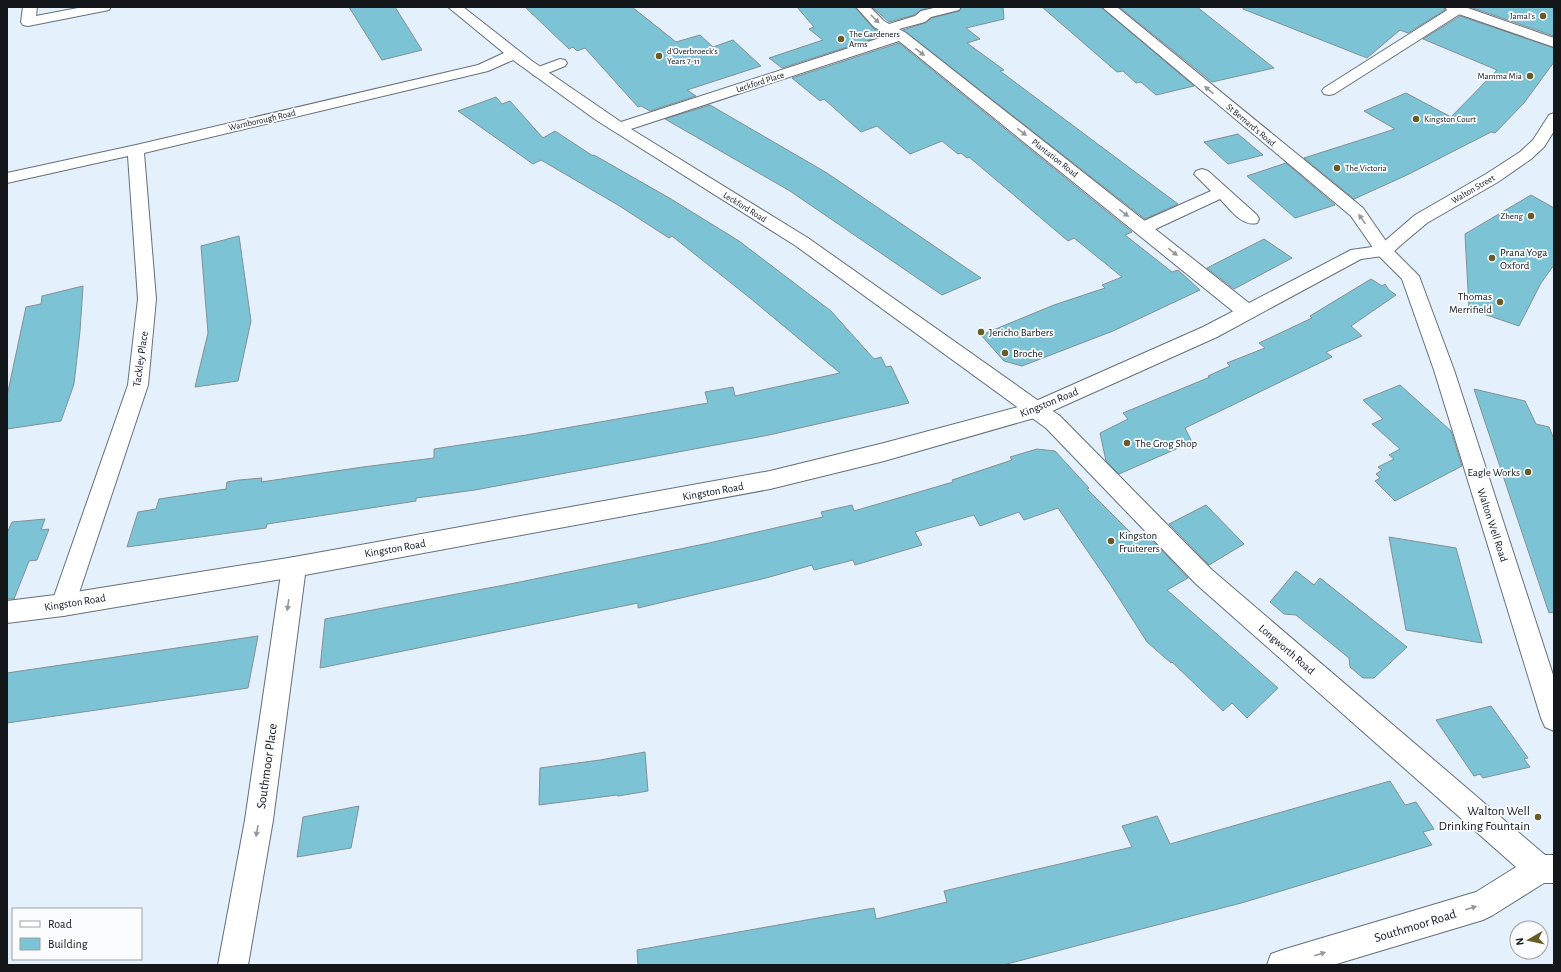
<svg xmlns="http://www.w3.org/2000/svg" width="1561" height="972" font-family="'Alegreya Sans',sans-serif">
<rect width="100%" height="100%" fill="#e4f0fb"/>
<g fill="#7cc4d5" stroke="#819195">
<path d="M349,7H395L422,50L382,60Z"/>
<path d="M525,7H632L676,42L700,35L713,47L733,40L761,66L687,90L696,96L650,111L641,106L638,107L585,48L577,51L573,47L569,49Z"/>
<path d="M797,7H855L873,28L885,35L782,68L769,58L823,40L809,29L814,27Z"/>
<path d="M872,7H931L921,10L914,15L889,22Z"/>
<path d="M962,7H1003L1004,19L966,28L980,39L967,43L1004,70L1000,71L1178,204L1145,219L903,30L925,23L932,18L959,11Z"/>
<path d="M1042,7H1101L1194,86L1156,95L1141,82L1136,83L1123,71L1117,72Z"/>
<path d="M1119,7H1197L1274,68L1212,82Z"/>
<path d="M1243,7H1444L1445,10L1408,33L1400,30L1367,58L1243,9Z"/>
<path d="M1470,7H1554V36Z"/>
<path d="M1460,16L1554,48V62L1524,103L1495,133L1491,132L1407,175L1354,199L1304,158L1395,129L1364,111L1406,93L1451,117L1497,70L1423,39Z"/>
<path d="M899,43L1132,232L1125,235L1172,272L1178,270L1200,290L1113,331L1022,366L1004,361L981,335L1054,305L1105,288L1102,285L1122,277L1074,238L1068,241L969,157L967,158L961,153L958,154L942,141L910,154L877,126L861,132L824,99L820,101L792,78Z"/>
<path d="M496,97L502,104L510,101L543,138L555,131L593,156L594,155L671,199L739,241L831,311L874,359L881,357L886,367L891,366L909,403L769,435L475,490L416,498V501L267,524L266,528L127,547L138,512L156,509L159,499L226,489L227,482L239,480L262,478L261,482L363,467L434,458V449L526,435L708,403L705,392L733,387L735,396L840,373L750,298L672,236L669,238L618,205L541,160L533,164L458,111Z"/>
<path d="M710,105L827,173L981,278L942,295L790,191L665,119Z"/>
<path d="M1238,134L1263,155L1228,164L1204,142Z"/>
<path d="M1286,163L1335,205L1295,218L1247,176Z"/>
<path d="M1531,195L1554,208V265L1541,283L1519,326L1469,309L1465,234Z"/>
<path d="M239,236L251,321L238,381L195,387L208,333L201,246Z"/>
<path d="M1264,239L1292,258L1234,289L1207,268Z"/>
<path d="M1371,279L1382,286L1385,284L1389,290L1396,295L1351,326L1362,336L1326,352L1332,357L1185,428L1192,442L1119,474L1106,461L1100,433L1128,419L1123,413L1210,377L1208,376L1230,366L1227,363L1265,348L1259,343L1312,318L1310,316Z"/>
<path d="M83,286L80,331L74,384L61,421L7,429V396L26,307L41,304L42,296Z"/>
<path d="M1400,385L1451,431L1462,466L1395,501L1375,481L1380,478L1376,474L1382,470L1378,467L1394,459L1389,455L1400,449L1372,424L1383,419L1363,400Z"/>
<path d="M1474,389L1525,401L1536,424L1549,427L1554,439V612L1549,613Z"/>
<path d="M1037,449L1055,451L1089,488L1087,489L1137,539L1147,535L1188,578L1167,590L1278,688L1247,718L1232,703L1223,711L1172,662L1171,663L1147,642L1110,584L1058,508L1024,520L1019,512L980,526L974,515L915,532L922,545L855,565L853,560L814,570L812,565L766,578L638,608V603L320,668L325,619L515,583L709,543L823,517L821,512L852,505L854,511L953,482L952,480L1012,460L1010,457Z"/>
<path d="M1206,505L1244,544L1209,565L1169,524Z"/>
<path d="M45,519L41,530L49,529L37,560L29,561L14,599H7V533L12,522Z"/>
<path d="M1389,537L1456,548L1482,643L1406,630Z"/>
<path d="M1296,571L1314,585L1320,578L1407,647L1374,678H1363L1350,667L1349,658L1322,636L1296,615L1284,614L1270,602Z"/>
<path d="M258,636L248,688L7,723V673Z"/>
<path d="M1491,706L1528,758L1524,759L1530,767L1483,778L1480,774L1474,776L1436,720Z"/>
<path d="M645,752L648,791L618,796L617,795L539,805L540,768L600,760Z"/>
<path d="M1390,781L1405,805L1416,802L1434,829L1423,832L1432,845L1245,902L1003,965H638L637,950L874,908L876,919L947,902L944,891L1132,847L1122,826L1157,816L1170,844Z"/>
<path d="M359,806L351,848L297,857L303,817Z"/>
</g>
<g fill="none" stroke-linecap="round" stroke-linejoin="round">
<defs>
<g id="lane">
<path d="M1452,7H1463L1464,9L1463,12L1334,94L1329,95L1324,94L1322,91L1324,88Z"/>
<path d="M560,59L565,60L567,63L565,66L543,75L538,76L533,75L531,72L533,69Z"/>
<path d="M1202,169L1208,171L1257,215L1259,219L1257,223C1242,227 1230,209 1220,199L1149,232L1143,233L1137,232L1135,228L1137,224L1211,191L1194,174L1196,171Z"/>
</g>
<g id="street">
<path d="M23,7H37L36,16L83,7H111L109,10L104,11L28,26L23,25L21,22Z"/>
<path d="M448,7H463L532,61L621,122L889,35L874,27L856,7H870L884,21L889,24L915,16L921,11L938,7H961L959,10L931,17L925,22L899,29L906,33L1254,307L1256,312L1254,317L1247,319L1240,317L899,41L631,129L808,238L1060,416L1212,570L1545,855H1554V883H1544L1493,915L1483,920L1333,965H1267L1271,954L1282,950L1476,892L1516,867L1196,584L1046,428L796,246L596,120L513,60L488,71L144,153L156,299L148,385L75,605L72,613L63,616L54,613L51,605L128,385L138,299L128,156L7,183V173L136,145L478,65L504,53Z"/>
<path d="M1102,7H1117L1363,208L1390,247L1419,276L1454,370L1554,678V731L1545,727L1541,718L1434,370L1402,279L1378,255L1351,216Z"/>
<path d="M1445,7H1465L1554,38V47L1447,10Z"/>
<path d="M294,557L302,560L306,567L273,820L248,965H218L245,820L282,567L286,560Z"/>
</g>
<path id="secondary" d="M1554,113V131L1544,147L1531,159L1498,182L1427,223L1402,244L1390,255L1361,259L1217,337L1041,416L884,461L770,489L294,577L63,616L7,623V601L63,594L294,557L770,471L884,443L1029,404L1203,327L1351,250L1379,246L1415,215L1486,174L1520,152L1533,140L1549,115Z"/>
</defs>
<use href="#lane" stroke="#657079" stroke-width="2"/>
<use href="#street" stroke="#657079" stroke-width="2"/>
<use href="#secondary" stroke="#657079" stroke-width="2"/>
<use href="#lane" fill="#fff" fill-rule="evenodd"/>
<use href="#street" fill="#fff" fill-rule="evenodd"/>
<use href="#secondary" fill="#fff" fill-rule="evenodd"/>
</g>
<defs><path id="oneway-solid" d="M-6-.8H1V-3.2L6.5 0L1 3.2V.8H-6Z"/></defs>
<g fill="#959798">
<use href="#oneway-solid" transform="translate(875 19) rotate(45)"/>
<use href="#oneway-solid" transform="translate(920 52) rotate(38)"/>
<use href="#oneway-solid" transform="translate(1209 90) rotate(-140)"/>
<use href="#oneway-solid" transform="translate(1022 132) rotate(38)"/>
<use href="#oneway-solid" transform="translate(1124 213) rotate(38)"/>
<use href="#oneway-solid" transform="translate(1362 219) rotate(-125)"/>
<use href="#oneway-solid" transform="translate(1173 252) rotate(39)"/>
<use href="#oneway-solid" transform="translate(288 605) rotate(98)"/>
<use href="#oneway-solid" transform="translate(257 831) rotate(100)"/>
<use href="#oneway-solid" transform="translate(1471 908) rotate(-17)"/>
<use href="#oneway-solid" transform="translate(1320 954) rotate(-17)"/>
</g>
<g fill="#675b28" stroke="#fafcfe" stroke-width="1.5">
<circle cx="1543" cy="16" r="4"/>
<circle cx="841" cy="39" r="4"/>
<circle cx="659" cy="56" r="4"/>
<circle cx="1530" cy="76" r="4"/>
<circle cx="1416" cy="119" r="4"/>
<circle cx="1337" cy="168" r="4"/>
<circle cx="1531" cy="216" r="4"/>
<circle cx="1492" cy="258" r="4"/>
<circle cx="1500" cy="302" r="4"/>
<circle cx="981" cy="332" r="4"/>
<circle cx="1005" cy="353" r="4"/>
<circle cx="1127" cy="443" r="4"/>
<circle cx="1528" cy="472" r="4"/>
<circle cx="1111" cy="541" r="4"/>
<circle cx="1538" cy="817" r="4"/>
</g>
<g text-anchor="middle" stroke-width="3.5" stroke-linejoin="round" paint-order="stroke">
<g font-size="9" fill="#13171a" stroke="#fafcfe" text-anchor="start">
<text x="1535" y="19" text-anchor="end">Jamal's</text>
<text x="849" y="37">The Gardeners<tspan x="849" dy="10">Arms</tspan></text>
<text x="667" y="54">d'Overbroeck's<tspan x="667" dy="10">Years 7-11</tspan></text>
<text x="1522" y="79" text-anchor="end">Mamma Mia</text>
<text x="1424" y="122">Kingston Court</text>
<text x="1345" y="171">The Victoria</text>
<text x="1523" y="219" text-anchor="end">Zheng</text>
</g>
<g font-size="9" fill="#13171a" stroke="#fafcfe">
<text transform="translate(760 82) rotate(-18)" y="3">Leckford Place</text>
<text transform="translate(262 120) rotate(-13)" y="3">Warnborough Road</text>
<text transform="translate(1251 125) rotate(40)" y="3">St Bernard's Road</text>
<text transform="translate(1055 158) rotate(38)" y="3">Plantation Road</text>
<text transform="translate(1473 189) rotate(-30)" y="3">Walton Street</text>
<text transform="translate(745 207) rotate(32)" y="3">Leckford Road</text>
</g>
<g font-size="11" fill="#13171a" stroke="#fafcfe" text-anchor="start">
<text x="1500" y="256">Prana Yoga<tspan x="1500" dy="13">Oxford</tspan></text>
<text x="1492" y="300" text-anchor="end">Thomas<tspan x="1492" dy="13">Merrifield</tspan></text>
<text x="989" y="336">Jericho Barbers</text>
<text x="1013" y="357">Broche</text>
<text x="1135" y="447">The Grog Shop</text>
<text x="1520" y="476" text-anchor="end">Eagle Works</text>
<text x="1119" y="539">Kingston<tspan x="1119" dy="13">Fruiterers</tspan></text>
</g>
<g font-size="11" fill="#13171a" stroke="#fafcfe">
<text transform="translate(140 359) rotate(-82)" y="4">Tackley Place</text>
<text transform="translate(1049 402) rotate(-22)" y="4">Kingston Road</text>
<text transform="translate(713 491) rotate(-10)" y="4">Kingston Road</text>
<text transform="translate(1493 525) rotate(72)" y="4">Walton Well Road</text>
<text transform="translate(395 548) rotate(-10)" y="4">Kingston Road</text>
<text transform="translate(75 602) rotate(-9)" y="4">Kingston Road</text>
<text transform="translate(1287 649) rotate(41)" y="4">Longworth Road</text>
</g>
<g font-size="13" fill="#13171a" stroke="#fafcfe">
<text transform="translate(266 766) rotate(-82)" y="5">Southmoor Place</text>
<text transform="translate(1415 925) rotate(-17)" y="5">Southmoor Road</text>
</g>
<g font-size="13" fill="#13171a" stroke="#fafcfe" text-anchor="end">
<text x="1530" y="815">Walton Well<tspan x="1530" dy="15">Drinking Fountain</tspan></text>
</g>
</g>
<rect width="1561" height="972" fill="none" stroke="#13171a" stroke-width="16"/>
<rect x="12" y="908" width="130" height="52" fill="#fafcfe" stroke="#9ea0a3"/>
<rect x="20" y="921" width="20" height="6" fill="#ffffff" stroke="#9ea0a3"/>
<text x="48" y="928" font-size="12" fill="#13171a">Road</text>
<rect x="20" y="938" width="20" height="12" fill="#7cc4d5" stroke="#9ea0a3"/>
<text x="48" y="948" font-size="12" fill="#13171a">Building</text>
<g transform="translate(1529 940) rotate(261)"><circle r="19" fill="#fafcfe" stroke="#9ea0a3"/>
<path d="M0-3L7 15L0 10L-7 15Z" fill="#675b28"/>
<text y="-6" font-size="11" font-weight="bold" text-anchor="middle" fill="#13171a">N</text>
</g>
</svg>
